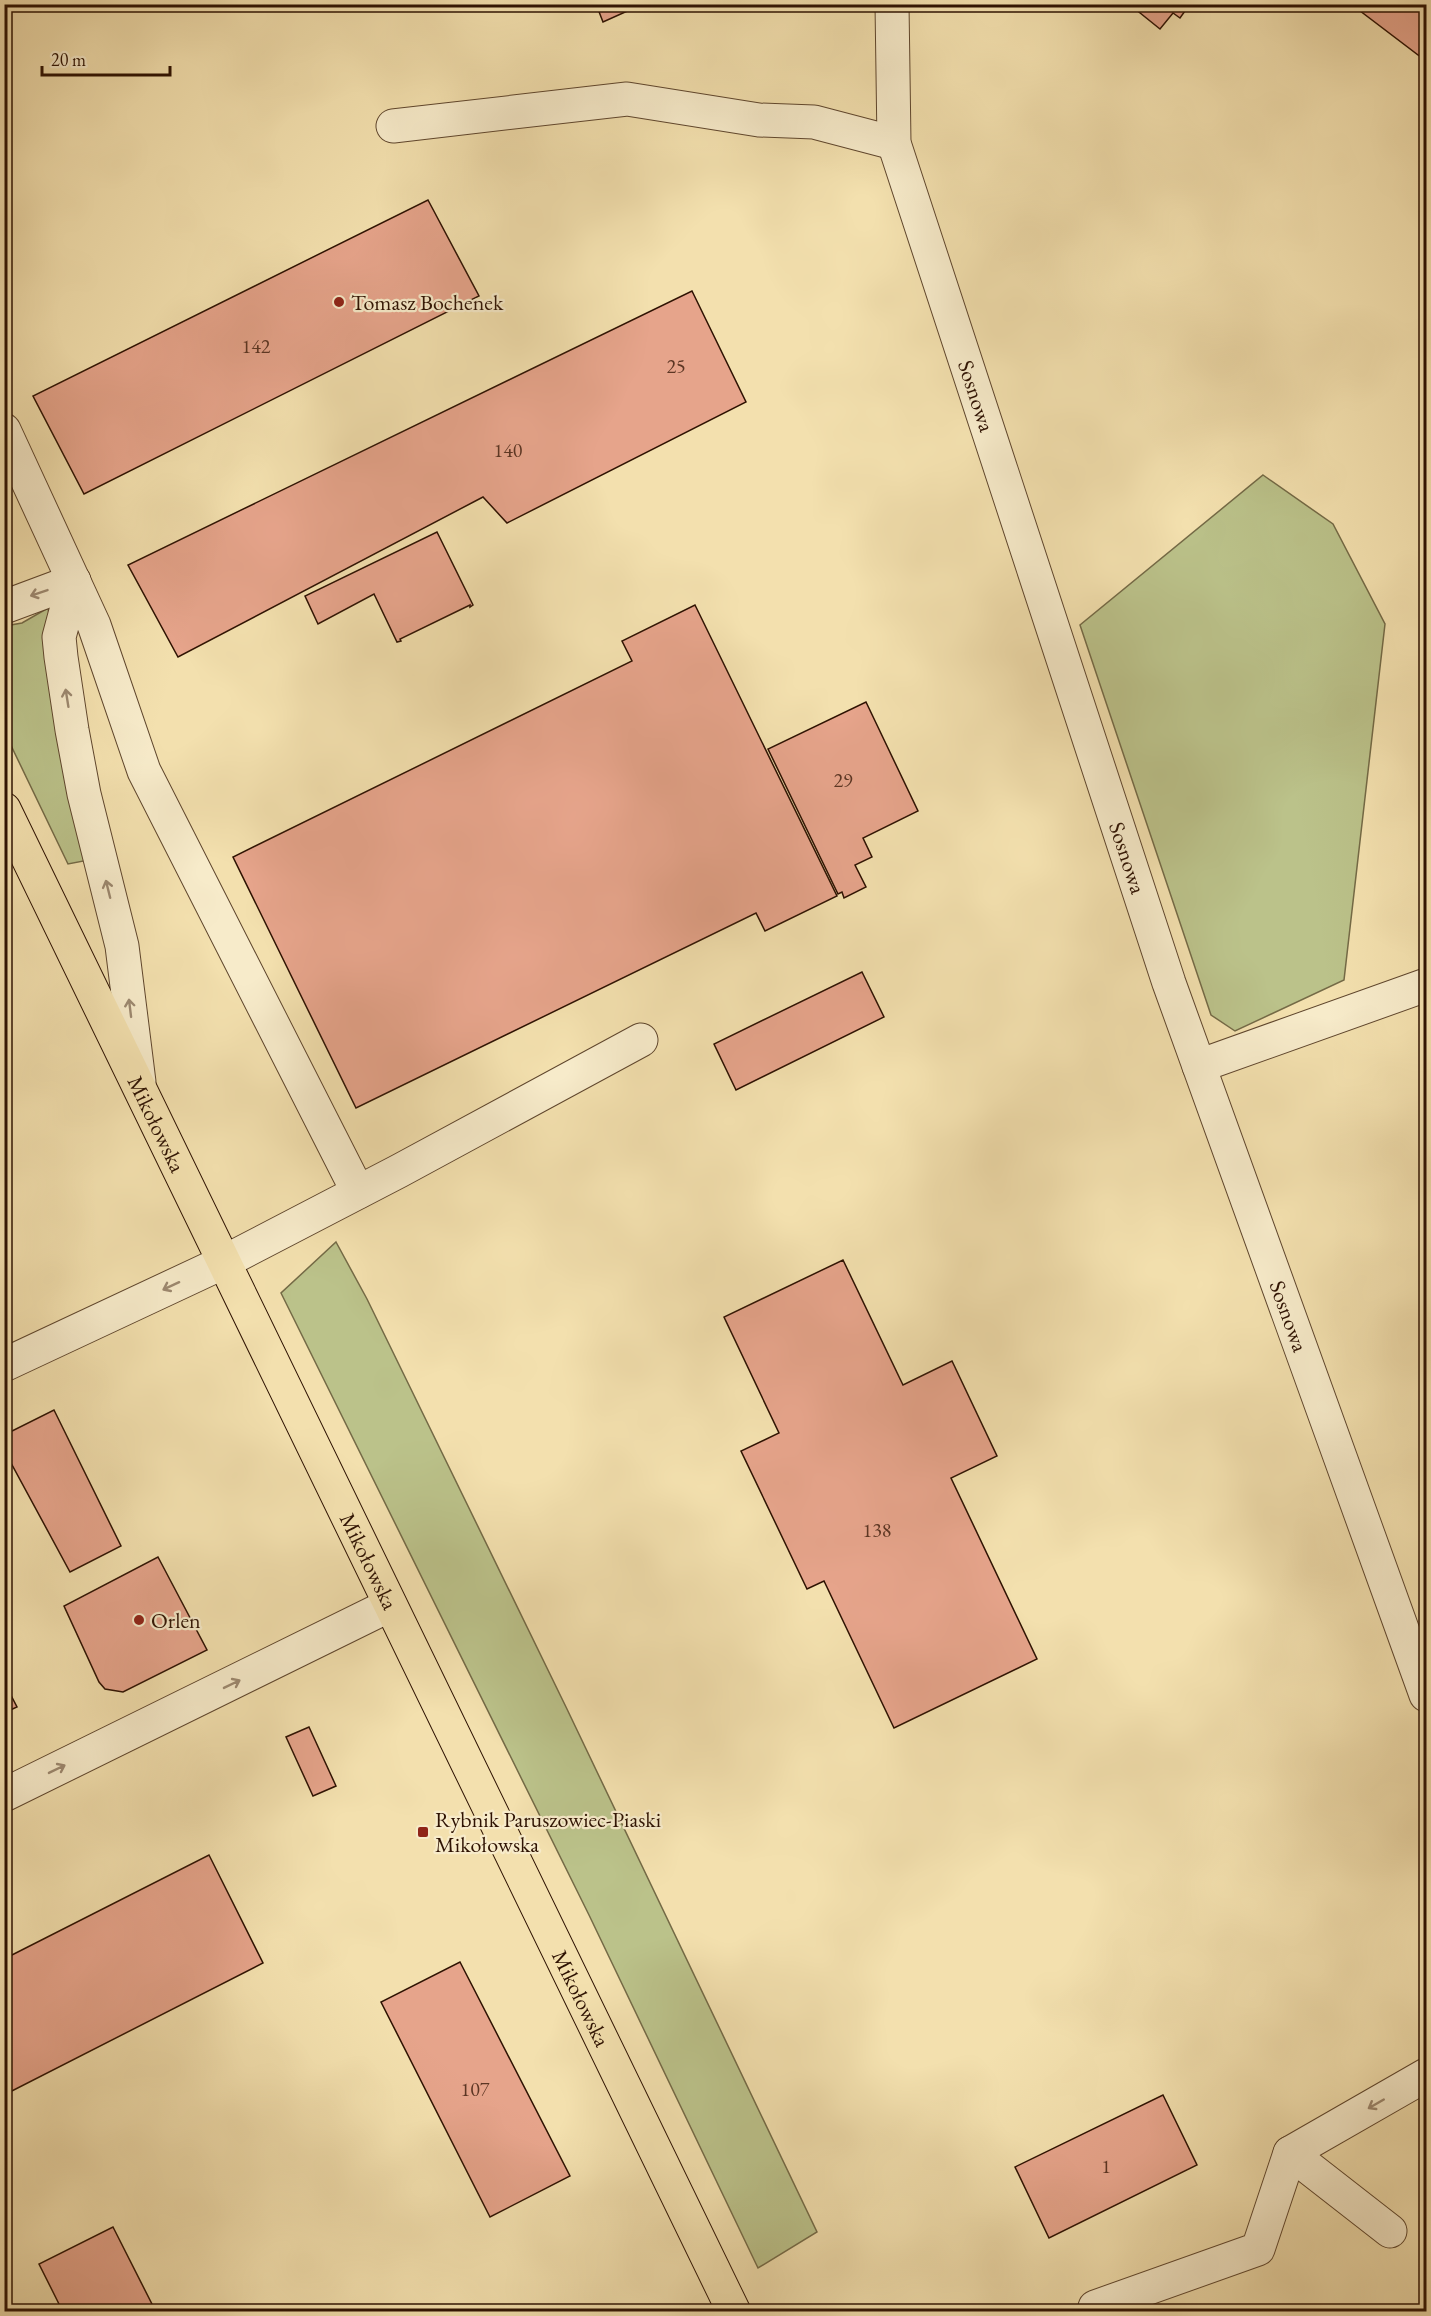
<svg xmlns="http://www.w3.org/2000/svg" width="1431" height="2316" font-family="'EB Garamond',serif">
<rect width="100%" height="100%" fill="#f3e0ae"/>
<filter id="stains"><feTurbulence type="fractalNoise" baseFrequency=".00333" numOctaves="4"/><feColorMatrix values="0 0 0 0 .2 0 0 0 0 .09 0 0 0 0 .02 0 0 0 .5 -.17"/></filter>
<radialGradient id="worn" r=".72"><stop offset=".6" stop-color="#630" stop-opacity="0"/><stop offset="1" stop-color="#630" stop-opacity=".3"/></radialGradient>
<g fill="#bbc28a" stroke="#746a46" stroke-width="1.5">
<path d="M1263,475L1333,524L1385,624L1344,980L1235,1031L1211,1015L1080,625Z"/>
<path d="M48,608L89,860L68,864L5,733V626L22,623Z"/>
<path d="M336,1242L367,1299L566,1707L817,2232L758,2268L589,1915L281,1293Z"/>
</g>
<g fill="#e6a48b" stroke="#2e1202" stroke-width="1.5">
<path d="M596,4H643L603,22Z"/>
<path d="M1129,4H1190L1180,18L1173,13L1160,29Z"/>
<path d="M1351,4H1426V61Z"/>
<path d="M428,200L479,296L84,494L33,396Z"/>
<path d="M692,291L746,402L507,523L483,497L178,657L128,565Z"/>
<path d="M437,532L473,605L470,607V605L400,639L401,641L397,642L374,594L318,624L305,596Z"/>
<path d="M695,605L837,896L765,931L756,913L356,1108L233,857L632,661L622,641Z"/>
<path d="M866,702L918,811L863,838L872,857L855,865L866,887L844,898L842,892L838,894L768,749Z"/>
<path d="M862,972L884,1017L736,1090L714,1044Z"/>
<path d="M843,1260L903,1385L952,1361L997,1456L951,1478L1037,1659L894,1728L824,1581L807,1589L741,1451L779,1433L724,1317Z"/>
<path d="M54,1410L121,1546L70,1572L4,1450V1435Z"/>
<path d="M158,1557L207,1650L123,1692L105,1689L99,1682L64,1606Z"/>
<path d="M4,1682L17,1707L4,1713Z"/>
<path d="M309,1727L336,1786L313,1796L286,1737Z"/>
<path d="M209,1855L263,1963L4,2095V1959Z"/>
<path d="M460,1962L570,2176L490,2217L381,2002Z"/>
<path d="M1163,2095L1197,2165L1049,2238L1015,2167Z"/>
<path d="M113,2227L156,2312H63L39,2264Z"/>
</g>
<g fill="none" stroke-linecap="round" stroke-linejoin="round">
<defs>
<g id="minor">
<path id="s1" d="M892,4L894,143L1169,983L1426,1695"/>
<path d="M393,126L627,99L759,120L814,122L894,143"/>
<path d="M4,430L94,625L144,771L358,1192"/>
<path d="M74,581L59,637L61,657L72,730L84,794L122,946L139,1082"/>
<path d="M4,607L74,581"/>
<path d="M1199,1066L1426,985"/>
<path d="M4,1365L224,1262L399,1171L641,1040"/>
<path d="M4,1795L390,1605"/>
<path d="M1290,2153L1426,2075"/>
<path d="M1095,2307L1258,2249L1290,2153L1390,2231"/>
</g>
<g id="major">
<path id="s2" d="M4,809L734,2312"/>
</g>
</defs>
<use href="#minor" stroke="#5f462d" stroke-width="35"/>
<use href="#major" stroke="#2e1202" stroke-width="35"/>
<use href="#minor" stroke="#f7ebca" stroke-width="33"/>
<use href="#major" stroke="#f3e0ae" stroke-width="33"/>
</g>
<defs><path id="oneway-shaft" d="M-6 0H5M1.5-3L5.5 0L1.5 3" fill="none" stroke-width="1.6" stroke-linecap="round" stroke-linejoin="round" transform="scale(1.5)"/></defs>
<g stroke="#9d8970">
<use href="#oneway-shaft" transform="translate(39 593) rotate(161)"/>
<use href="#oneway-shaft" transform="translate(67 698) rotate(-99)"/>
<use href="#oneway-shaft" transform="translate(108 889) rotate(-104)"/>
<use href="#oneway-shaft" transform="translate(130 1008) rotate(-97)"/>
<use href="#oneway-shaft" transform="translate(171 1286) rotate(155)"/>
<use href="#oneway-shaft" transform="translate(232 1684) rotate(-26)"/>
<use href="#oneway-shaft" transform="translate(57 1769) rotate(-26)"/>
<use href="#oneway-shaft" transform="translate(1376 2104) rotate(150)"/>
</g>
<g fill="#8f2418" stroke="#f7ebca" stroke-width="2">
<circle cx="339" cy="302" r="6"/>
<circle cx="139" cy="1620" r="6"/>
<rect x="417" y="1826" width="12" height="12" rx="3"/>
</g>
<g text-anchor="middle" stroke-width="4.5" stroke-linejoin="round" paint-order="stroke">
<g font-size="20" fill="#5c3624">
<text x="256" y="353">142</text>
<text x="676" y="373">25</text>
<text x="508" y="457">140</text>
<text x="843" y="787">29</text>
<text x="877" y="1537">138</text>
<text x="475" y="2096">107</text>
<text x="1106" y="2173">1</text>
</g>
<g font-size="22" fill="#2e1202" stroke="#f7ebca" text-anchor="start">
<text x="351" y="310">Tomasz Bochenek</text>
<text x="151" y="1628">Orlen</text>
<text x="435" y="1827">Rybnik Paruszowiec-Piaski<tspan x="435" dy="25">Mikołowska</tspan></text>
</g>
<g font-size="22" fill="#2e1202" stroke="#f7ebca">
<text dy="8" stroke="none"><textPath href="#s1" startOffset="405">Sosnowa</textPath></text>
<text dy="8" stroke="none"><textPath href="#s1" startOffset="891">Sosnowa</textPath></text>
<text dy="8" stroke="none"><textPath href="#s2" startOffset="350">Mikołowska</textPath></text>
<text dy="8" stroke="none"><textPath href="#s1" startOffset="1377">Sosnowa</textPath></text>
<text dy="8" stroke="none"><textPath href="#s2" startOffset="836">Mikołowska</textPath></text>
<text dy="8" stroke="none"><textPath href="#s2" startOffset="1322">Mikołowska</textPath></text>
</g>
</g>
<rect width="1431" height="2316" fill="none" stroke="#f3e0ae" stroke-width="24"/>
<rect x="6" y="6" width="1419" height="2304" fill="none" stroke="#2e1202" stroke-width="3"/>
<rect x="12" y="12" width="1407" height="2292" fill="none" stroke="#2e1202" stroke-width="1.5"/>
<path d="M42 66v9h128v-9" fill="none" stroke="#2e1202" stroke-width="3"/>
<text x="51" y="66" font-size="18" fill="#2e1202" stroke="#f7ebca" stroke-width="4.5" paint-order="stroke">20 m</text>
<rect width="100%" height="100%" filter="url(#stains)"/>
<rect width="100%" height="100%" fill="url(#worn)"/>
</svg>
